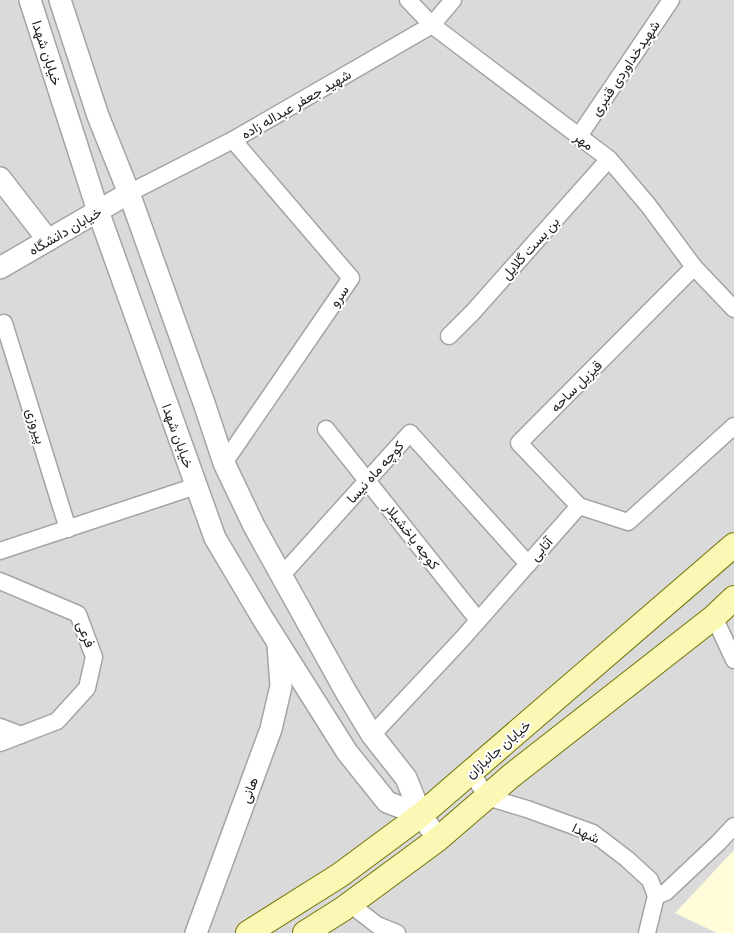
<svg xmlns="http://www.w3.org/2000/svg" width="734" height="933" font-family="Ubuntu,Vazirmatn,sans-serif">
<rect width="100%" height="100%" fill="#eee9e2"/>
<rect fill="#dbdada" x="0" y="0" width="734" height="933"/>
<path fill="#fffcda" d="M734,850V933H717L675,913Z"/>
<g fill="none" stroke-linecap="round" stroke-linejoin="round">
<defs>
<g id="minor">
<path d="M408,0L432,25L609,159L648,205L694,267L734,309"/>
<path d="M579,136L671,0"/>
<path d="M129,193L233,140L432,25L453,0"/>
<path d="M4,323L68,529"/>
<path d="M449,336L473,312L609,159"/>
<path d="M326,429L478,620"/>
<path d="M224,463L351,278L233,140"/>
<path d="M579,506L519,443L694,267"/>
<path d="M0,551L196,486"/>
<path d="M282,575L410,433L528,564"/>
<path d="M0,581L78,614L94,657L87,688L57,721L0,743"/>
<path d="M714,617L734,660"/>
<path d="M0,727L21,735"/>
<path d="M372,735L462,639L579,506L628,522L734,426"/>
<path d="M471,772L487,797L527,809L593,833L627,859L650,880L656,896L647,933"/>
<path d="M656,896L666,892L718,843L734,826"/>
<path d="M350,904L377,925L397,933"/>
</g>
<g id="tertiary">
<path d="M30,0L98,211L215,538L263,619L347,752L387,802L421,815"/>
<path d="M60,0L98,116L129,193L204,403L224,463L254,526L346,692L372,735L406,778L421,815L438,839"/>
<path d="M0,178L48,240"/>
<path d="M0,268L129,193"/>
<path d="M196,933L271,729L281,686L278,645"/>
</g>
<g id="secondary">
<path d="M248,933L340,875L421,815L734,545"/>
<path d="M305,933L343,909L438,839L511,776L714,617L734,598"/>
</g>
</defs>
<use href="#minor" stroke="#a4a4a4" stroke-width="19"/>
<use href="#tertiary" stroke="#a4a4a4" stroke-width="24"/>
<use href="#secondary" stroke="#717403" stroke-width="26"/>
<use href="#minor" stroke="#fff" stroke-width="16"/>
<use href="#tertiary" stroke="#fff" stroke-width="21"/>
<use href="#secondary" stroke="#faf8b4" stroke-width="24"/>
</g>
<g text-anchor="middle" stroke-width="4" stroke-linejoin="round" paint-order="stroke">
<g font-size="14" fill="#1d1d1d" stroke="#fff">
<text transform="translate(47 53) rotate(72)" y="5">خیابان شهدا</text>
<text transform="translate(625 68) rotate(-56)" y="5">شهیدخداوردی قنبری</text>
<text transform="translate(296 104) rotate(-30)" y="5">شهید جعفر عبداله زاده</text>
<text transform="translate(584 141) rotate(37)" y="5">مهر</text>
<text transform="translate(65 231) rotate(-30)" y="5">خیابان دانشگاه</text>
<text transform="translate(530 248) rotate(-48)" y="5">بن بست گلایل</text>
<text transform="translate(339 296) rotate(-56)" y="5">سرو</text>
<text transform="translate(576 386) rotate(-45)" y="5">قیزیل ساحه</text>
<text transform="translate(36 426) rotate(73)" y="5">پیروزی</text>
<text transform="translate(178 436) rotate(70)" y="5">خیابان شهدا</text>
<text transform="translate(375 472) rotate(-48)" y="5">کوچه ماه نیسا</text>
<text transform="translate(412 536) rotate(52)" y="5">کوچه یاخشیلار</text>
<text transform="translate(541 549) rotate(-48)" y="5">آتابی</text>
<text transform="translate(86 634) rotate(69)" y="5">فرعی</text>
<text transform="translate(498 749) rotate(-41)" y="5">خیابان جانبازان</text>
<text transform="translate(249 790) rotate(-70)" y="5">هانی</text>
<text transform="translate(586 833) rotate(26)" y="5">شهدا</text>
</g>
</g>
</svg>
